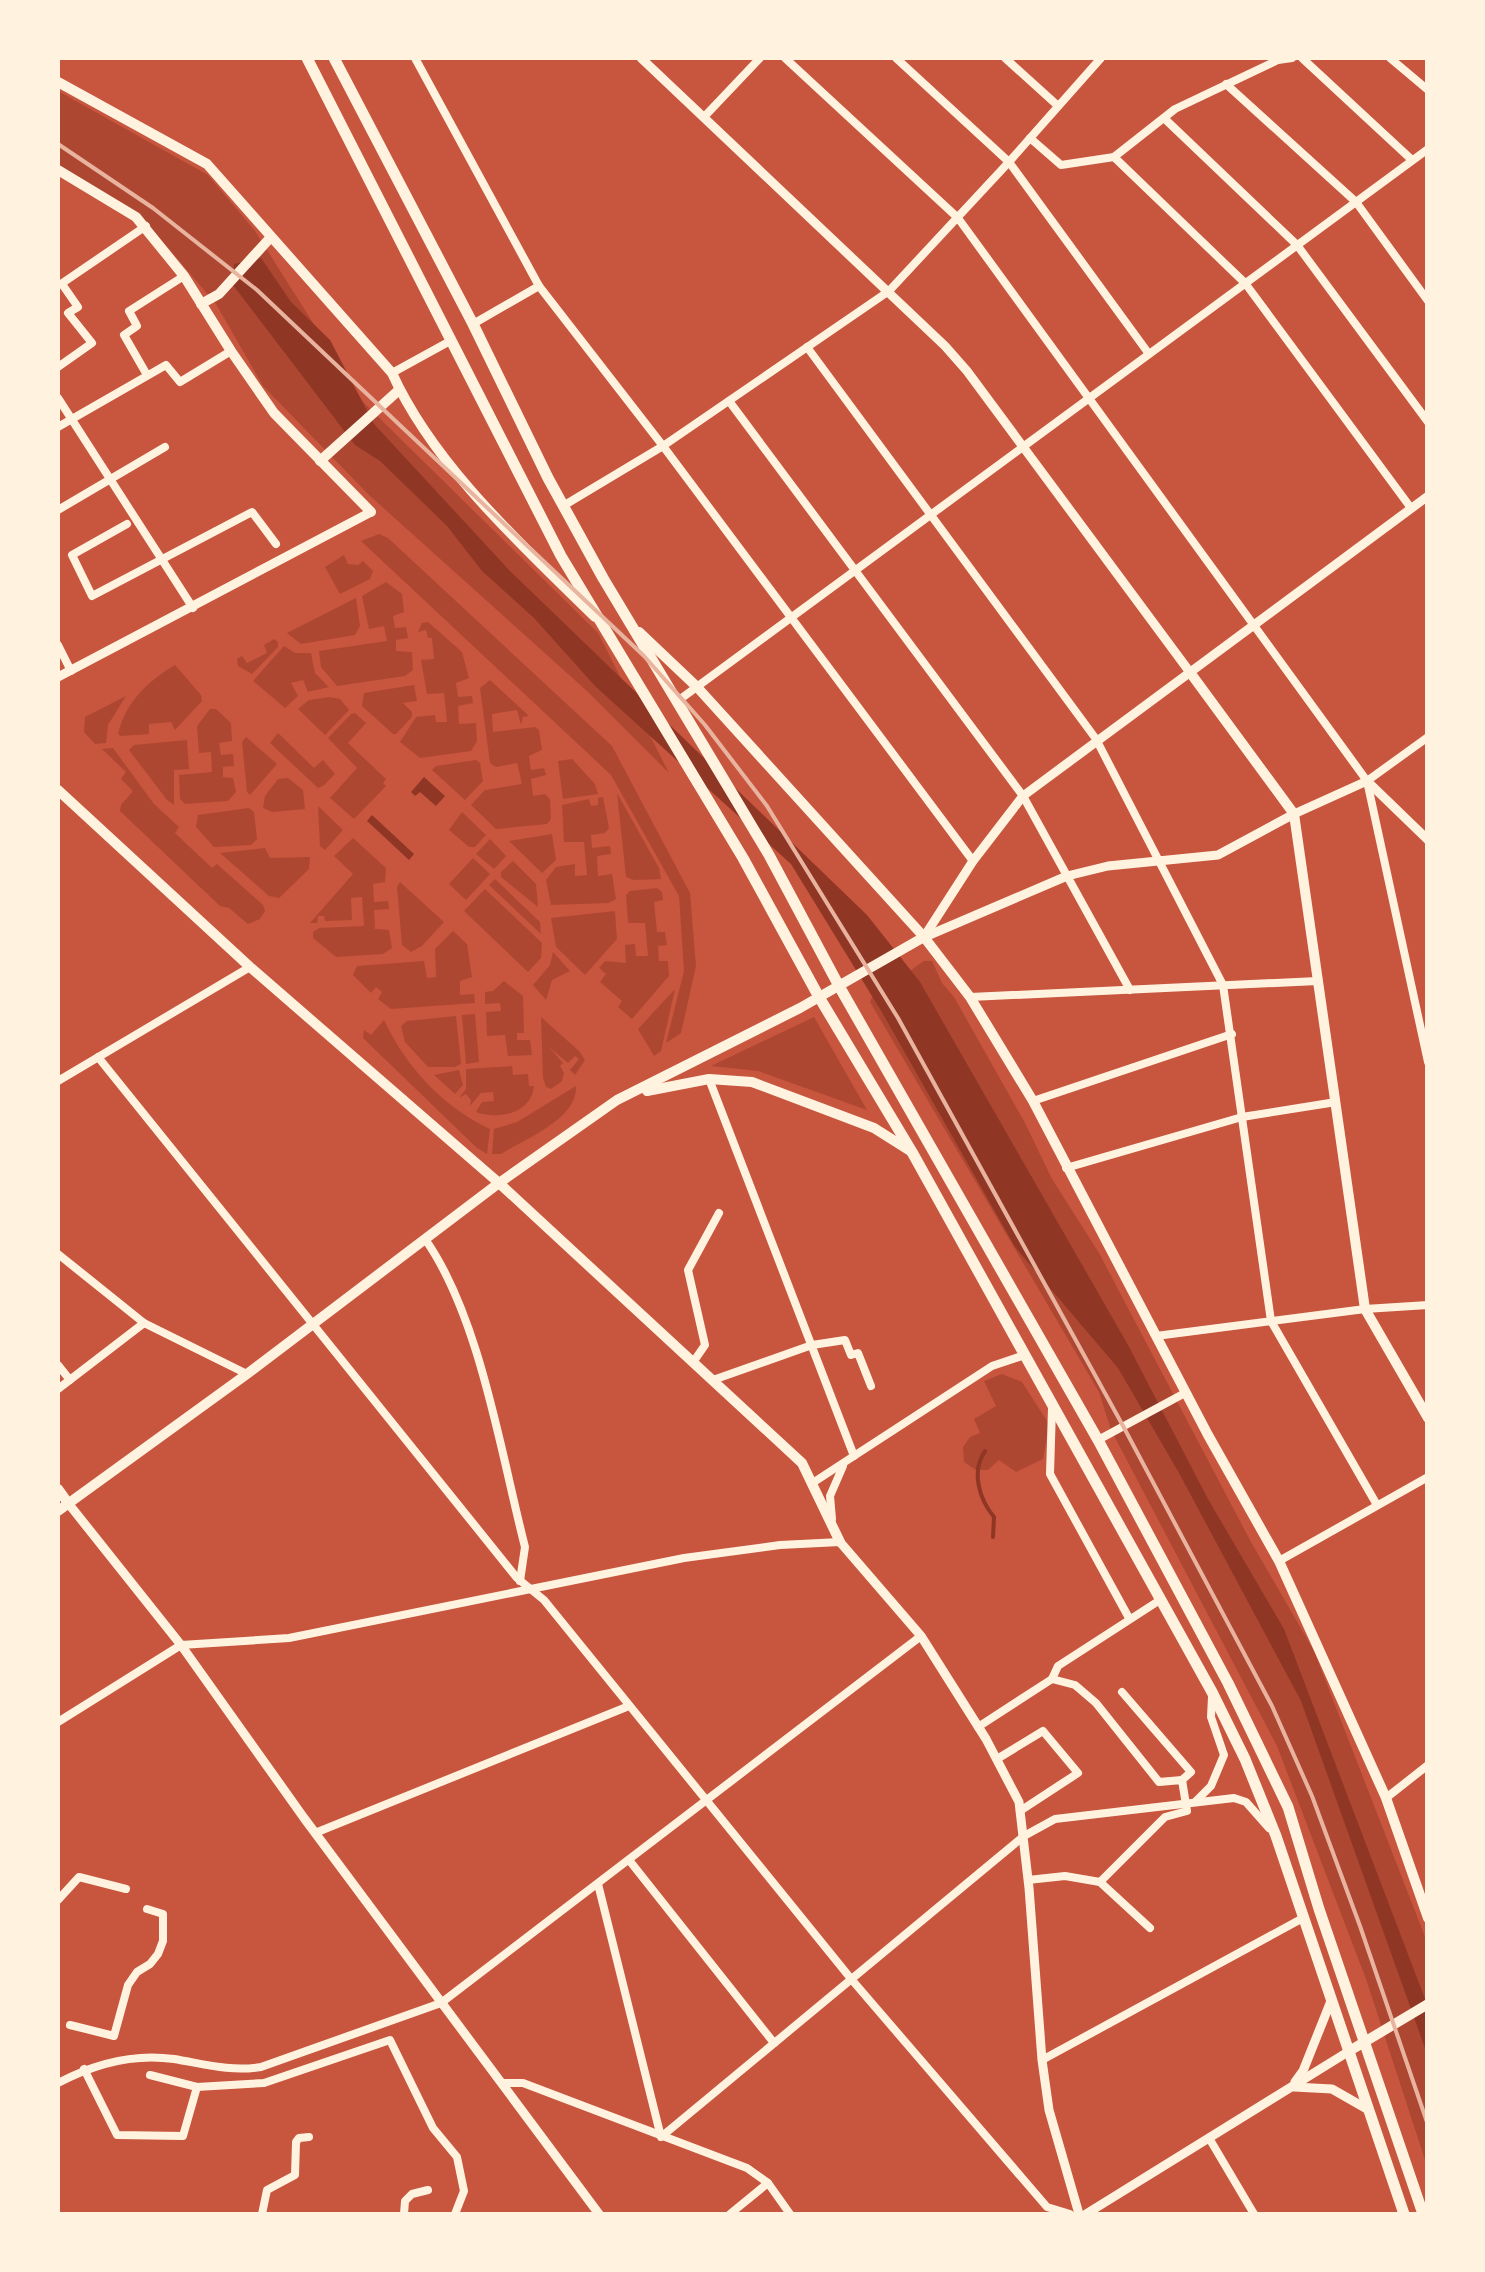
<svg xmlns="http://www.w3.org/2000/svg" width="1485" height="2272" font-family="'Alegreya Sans',sans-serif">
<rect width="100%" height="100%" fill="#c8553d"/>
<g fill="#ae4732">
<path d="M58,91L208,175L255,231L363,402L598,633L669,773L588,692L369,495L263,386L216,304L157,235L58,165Z"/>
<path d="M379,534L388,538L612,746L690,893L696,966L681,1033L666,1043L684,971L679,896L611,775L361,541Z"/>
<path d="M344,555L348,564L358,565L363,561L373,571L370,579L340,594L325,567Z"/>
<path d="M386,582L402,594L404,612L393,616L395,628L406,627L408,638L396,640V651L412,652L413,670L405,676L337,686L321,667L319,651L387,641L384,626L369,629L362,596Z"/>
<path d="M356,598L360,626L355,635L301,644L287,633Z"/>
<path d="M428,622L462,652L469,678L456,683L458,697L472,696L473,703L458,706L459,724L476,723L477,741L471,751L420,758L400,742L416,717L435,715L436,722H447L444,693L427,694L421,660L434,659L432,638H428L426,630L418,632L422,623Z"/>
<path d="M274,639L278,642V647L252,674L238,666L237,659L242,656L247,663L267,653L264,645Z"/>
<path d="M284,646L295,653H311L315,673L329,687L308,692L303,680L291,683L298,696L285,708L253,681Z"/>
<path d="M175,665L201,695L202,701L175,730L171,722L149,724V734L121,736L118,734C126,701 148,681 175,665Z"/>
<path d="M490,680L529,716L523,717L521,725L517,710L492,714L493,732L535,727L539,730L542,750L529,756L531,770L544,768L546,775L531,779L533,796L545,794L550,799L551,819L547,824L496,829L471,805L485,790L522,784L517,763L496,767L490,763L480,688Z"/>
<path d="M414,685L417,701L403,703L412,712V717L396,734H393L362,706L364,693Z"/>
<path d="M126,696L108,725L106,743L95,744L84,732L85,717Z"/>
<path d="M330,697L340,699L349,710L325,735L298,709L309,700Z"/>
<path d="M210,709H216L231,723L232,741L219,743L221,755L233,754L234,766L223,767V777L233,778L236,792L228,801L185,804L180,799L179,775L212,772L211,752L199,753L197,726Z"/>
<path d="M355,713L366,723L348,743L386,779L383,783L386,786L354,819L330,798L357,768L328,738L351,714Z"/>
<path d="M278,733L314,768L323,760L335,774L323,786L318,788L270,743Z"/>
<path d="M246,737L277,764L250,795L247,792L242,742Z"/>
<path d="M187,740L189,769L174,770V805L167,800L129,750L134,745Z"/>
<path d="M113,748L154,804L179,827L175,833L212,868L217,864L263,905L265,911L260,919L248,924L229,908L220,906L120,811L121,805L133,791L121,779L126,772L102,749Z"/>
<path d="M572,759L595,784L598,794L563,799L558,761Z"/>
<path d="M476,760L480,763L483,781L465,800L432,770L436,766Z"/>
<path d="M288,778L303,790L305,809L272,812L263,808L265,796L278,779Z"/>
<path d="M617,793L659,868L661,879L634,880L626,877Z"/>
<path d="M603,797L609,828L605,833L591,835L592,848L610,846L611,854L597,856L598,876L612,874L616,899L609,903L551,905L546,880L556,867L575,864V876L587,875L584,842H564L562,805L589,799L591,806L598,805V798Z"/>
<path d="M318,806L343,830L325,850L320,846Z"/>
<path d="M249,808L254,812L257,839L251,845L214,847L196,827L198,815Z"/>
<path d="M462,812L486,835L475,847H469L449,830Z"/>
<path d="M552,834L556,860L542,873L509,841Z"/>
<path d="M353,838L386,868L385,882L373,884L374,902L388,901L389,909L374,910L375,929L389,930L392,948L383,954L336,957L313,938V932L319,928L364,926L362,897L351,898L352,920L325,921L324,916H318L317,923H310L353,874L334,856Z"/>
<path d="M490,839L506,856L494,869L476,854Z"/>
<path d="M265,848L270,858L310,857L309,869L279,898L269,896L220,853Z"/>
<path d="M473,858L490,874L466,900L449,884Z"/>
<path d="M513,861L536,884L538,907L501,877V872Z"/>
<path d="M495,879L540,922L541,934L489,885Z"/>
<path d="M400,882L444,922L422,946L411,952L402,945L397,887Z"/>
<path d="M657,888L662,892L663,900L654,902L657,932H665L667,945L658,946L659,961H668L669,976L632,1019L618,1007L622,1001L600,982L606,974L599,968L605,961L626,963L625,945L635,944L636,956H648L645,923H628L626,895L630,891Z"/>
<path d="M485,889L542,943L541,958L528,972L464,911Z"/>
<path d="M615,911L617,939L585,975L556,947L551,918Z"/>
<path d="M453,931L467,944L472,977L460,981V995L474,994L475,1003L391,1009L378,999L382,992L376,987L371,993L353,975L357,966L424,961L427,978L436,977L435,949Z"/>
<path d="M553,952L570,971L552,980L546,1000L533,985L550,965Z"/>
<path d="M924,961H932L942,983L954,997L1025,1123L1052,1179L1099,1253L1251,1542L1314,1651L1427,1942V2166L1366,1979L1277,1746L1111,1430L1099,1392L870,1002L872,997Z"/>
<path d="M504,981L523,996L524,1033H517V1040H530L532,1055L508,1056L505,1035L487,1036L486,1012L501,1011L500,1003L485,1004V992L493,991Z"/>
<path d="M675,989L661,1051L654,1056L638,1029Z"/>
<path d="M475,1014L479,1062L466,1064L462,1015Z"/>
<path d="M456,1016L461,1064L455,1067H428L405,1042L401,1026L407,1021Z"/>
<path d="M541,1017L579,1051L585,1060L575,1075L570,1070L579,1059L575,1056L568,1063L549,1047L563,1063L560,1066L564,1073L562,1081L551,1089L546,1087L543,1078Z"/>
<path d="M814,1017L867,1110L758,1071L711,1066Z"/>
<path d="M384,1020C406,1067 443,1107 490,1129L487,1154L477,1148L363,1038L364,1030L371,1035Z"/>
<path d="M512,1066L513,1075L528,1074L529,1086H534C531,1114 499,1120 476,1112L482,1102L494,1101L493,1092L481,1093L470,1106L471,1100L466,1094L459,1098L466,1089V1069Z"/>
<path d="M459,1070L463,1085L455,1094L434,1075Z"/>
<path d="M576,1086C578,1119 525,1139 501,1154H492L494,1129L517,1122Z"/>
<path d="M1002,1374L1022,1382L1049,1424L1043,1459L1016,1472L999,1460L988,1470H976L964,1462L963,1447L970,1437L980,1433L974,1419L996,1406L984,1381Z"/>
</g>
<g fill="#8f3625">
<path d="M261,258L291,302L330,340L374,424L511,572L867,915L920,982L1128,1345L1208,1499L1284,1629L1427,2004V2054L1301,1701L1179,1473L1118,1368L1015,1247L883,1014L791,864L595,686L534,618L482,571L447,526L380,461L355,445L233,285L234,264Z"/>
<path d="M424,777L445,796L436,806L420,792L415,796L411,792Z"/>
<path d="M372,815L414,854L409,860L367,821Z"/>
</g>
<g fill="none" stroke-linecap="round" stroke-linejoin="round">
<path stroke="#8f3625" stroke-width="4" d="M985,1451C971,1471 979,1499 994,1517L993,1537"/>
<g stroke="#fff3e0" stroke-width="8">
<path d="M415,58L539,286L663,446L973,861"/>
<path d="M785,58L958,218L1367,781L1428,1062"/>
<path d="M896,58L1009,162L1149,354"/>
<path d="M1005,58L1057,105"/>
<path d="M1302,58L1412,160"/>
<path d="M1390,58L1428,90"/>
<path d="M1226,84L1356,202L1428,301"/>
<path d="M704,117L760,58"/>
<path d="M1166,120L1297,245L1428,422"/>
<path d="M1030,138L1061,165L1114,157L1175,109L1278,60L1292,58"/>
<path d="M1114,157L1245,283L1411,508"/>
<path d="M61,284L146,226"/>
<path d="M473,324L539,286"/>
<path d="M807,347L1096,739L1223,985L1271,1321L1377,1505"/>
<path d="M58,367L92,343L68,313L78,307L62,284"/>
<path d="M392,373L452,340"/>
<path d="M147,375L124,335L137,326L129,311L184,276"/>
<path d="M58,398L193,608"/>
<path d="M729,401L1023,796L1130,990"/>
<path d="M58,427L166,365L180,382L231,351"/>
<path d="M563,506L663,446L889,291L1009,162L1101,58"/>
<path d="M58,510L165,447"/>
<path d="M127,524L72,555L92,596L252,512L276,544"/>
<path d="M58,645L71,671"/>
<path d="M679,700L1428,149"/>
<path d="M1367,781L1428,737"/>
<path d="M970,997L1318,981"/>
<path d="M98,1057L517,1578L544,1600L852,1980L1047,2207L1070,2214"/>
<path d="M709,1079L854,1456"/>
<path d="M58,1081L250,967"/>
<path d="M1033,1101L1232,1034"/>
<path d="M1066,1168L1242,1117L1336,1102"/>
<path d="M425,1239C480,1317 501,1454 525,1547L520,1581"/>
<path d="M58,1254L144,1323L247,1374"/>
<path d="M1156,1336L1365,1309L1428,1305"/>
<path d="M694,1361L705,1345L688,1270L719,1213"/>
<path d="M58,1365L70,1380"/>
<path d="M713,1380L812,1345L845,1340L851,1355L858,1353L871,1386"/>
<path d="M58,1389L144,1323"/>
<path d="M1052,1408L1050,1474L1129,1618"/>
<path d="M1098,1440L1185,1393"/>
<path d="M814,1482L992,1366L1025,1355"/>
<path d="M832,1519L830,1496L843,1466"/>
<path d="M1279,1561L1428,1477"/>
<path d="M1052,1679L1058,1666L1160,1600"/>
<path d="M1122,1692L1191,1772L1182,1780"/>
<path d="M58,1722L181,1645L289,1638L684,1558L780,1545L840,1542"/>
<path d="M978,1727L1052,1679L1075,1685L1096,1703L1159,1782L1182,1780L1187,1811L1165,1817L1100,1882L1065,1876L1028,1880"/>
<path d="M997,1759L1043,1731L1078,1773L1020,1811"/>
<path d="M1386,1798L1428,1765"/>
<path d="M1196,1801L1211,1786L1224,1755L1211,1717L1212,1697"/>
<path d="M315,1833L629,1706"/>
<path d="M629,1860L774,2043"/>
<path d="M1100,1882L1150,1928"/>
<path d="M598,1884L661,2137L1024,1836L1055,1819L1234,1798L1246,1802L1269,1828"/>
<path d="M58,1900L79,1877L126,1889"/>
<path d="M70,2025L114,2036L128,1985L137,1972L150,1964L158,1954L163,1941V1914L147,1909"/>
<path d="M1042,2060L1303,1918"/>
<path d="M84,2069L117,2135L183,2136L197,2087"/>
<path d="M150,2075L197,2087L264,2083L390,2040L433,2128L457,2157L464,2191L455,2214"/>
<path d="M58,2083C94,2064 132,2053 174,2059C204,2064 230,2072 261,2067L441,2003L921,1636"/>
<path d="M502,2083H523L747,2168L768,2183L790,2214"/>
<path d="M1209,2138L1254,2214"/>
<path d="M262,2214L267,2190L295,2175L296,2142L299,2138L309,2137"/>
<path d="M404,2214L405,2201L412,2194L428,2190"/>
<path d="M730,2214L768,2183"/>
</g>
<g stroke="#fff3e0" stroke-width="9">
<path d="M641,58L945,346L967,371L1189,671"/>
<path d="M58,677L371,512"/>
<path d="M927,936L1067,876L1108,866L1218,855L1294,814L1367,781L1428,840"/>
<path d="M924,937L973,861L1023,796L1428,496"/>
<path d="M68,1503L181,1645L304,1818L599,2214"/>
<path d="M840,1542L921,1636L986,1739L1019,1802L1029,1888L1042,2060L1049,2110L1079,2214"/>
<path d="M1295,2082L1303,2071L1331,2001"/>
<path d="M1294,2087L1332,2089L1367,2109"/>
<path d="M1086,2214L1351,2050"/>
</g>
<g stroke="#fff3e0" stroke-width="10">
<path d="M58,82L207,164L392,373C434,466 523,546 595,617"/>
<path d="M58,170L136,217L184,276L231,351L274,413L371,512"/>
<path d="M201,304L219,294L271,237"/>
<path d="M320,461L399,390"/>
<path d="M639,632L697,687L924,937L970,997L1033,1101L1208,1435L1279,1561L1386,1798L1428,1918"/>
<path d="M1189,671L1294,814L1365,1309L1428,1418"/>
<path d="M58,790L250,967L499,1183L802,1463L840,1542"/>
<path d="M647,1091L709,1079L752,1082L874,1128L912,1152"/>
<path d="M58,1489L68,1503"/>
<path d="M58,1511L247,1374L499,1183L617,1100L800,1008L924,937"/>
<path d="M1351,2050L1428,2004"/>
</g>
<g stroke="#fff3e0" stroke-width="11">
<path d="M307,58L561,556L743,858L819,997L912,1152L1212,1692L1245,1759L1276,1836L1404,2214"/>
<path d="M334,58L473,324L548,478L603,578L769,855L839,986L1098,1440L1228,1683L1288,1807L1319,1909L1423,2214"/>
</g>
<path stroke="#e9b49f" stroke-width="4" d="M58,144L153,208L257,290L644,656L705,725L767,806L898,1018L1122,1424L1272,1706L1312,1796L1360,1926L1428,2125"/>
</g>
<rect width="1485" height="2272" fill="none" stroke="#fff3e0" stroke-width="120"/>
</svg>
